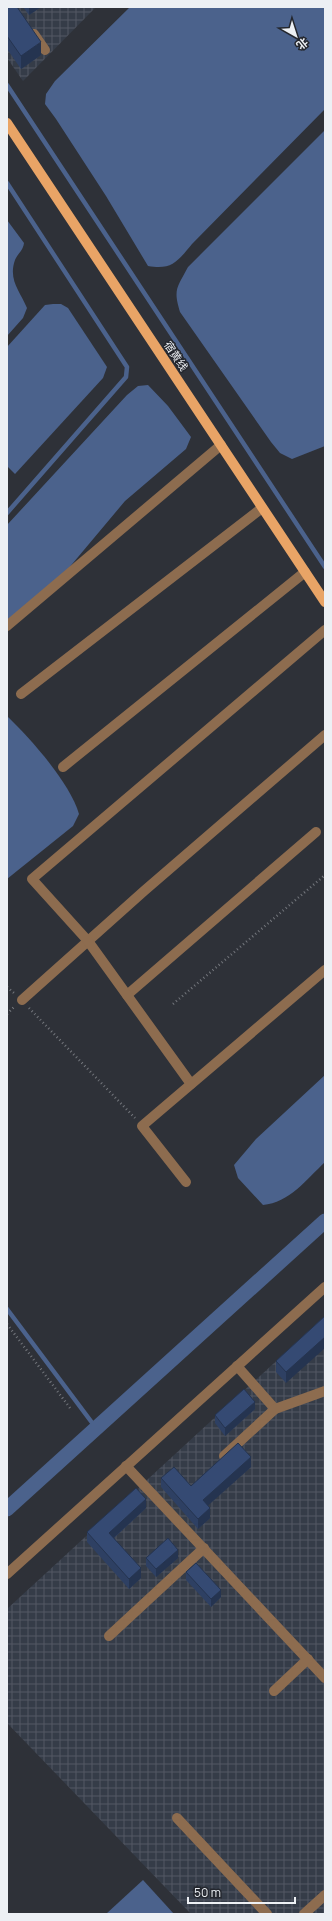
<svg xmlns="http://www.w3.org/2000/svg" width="332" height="1921" font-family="Manrope,'Noto Sans SC',sans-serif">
<defs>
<pattern id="industrial-grid" width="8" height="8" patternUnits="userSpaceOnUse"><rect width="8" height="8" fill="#353c48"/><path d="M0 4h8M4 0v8" fill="none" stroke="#535863"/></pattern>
</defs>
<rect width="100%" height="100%" fill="#2e3138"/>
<g fill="url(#industrial-grid)">
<path d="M7,7H96L23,81L7,58Z"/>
<path d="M325,1316V1914H191L7,1723V1609Z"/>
</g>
<g fill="#4b628c">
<path d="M130,7H325V109L192,244C177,262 172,270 148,266L106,196L56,119L45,104L46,94L55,81Z"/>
<path d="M325,130V446L292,459L280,453L271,442L180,312C173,289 177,288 188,267Z"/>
<path d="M7,220L24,243C23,251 18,253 15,260C8,280 20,291 27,308L23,318L7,336Z"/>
<path d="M53,304H61L68,308L107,367L103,378L15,474L7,466V347L45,305Z"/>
<path d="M148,385L168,406L191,437L186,449L125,501L68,569L7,621V525L127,395L138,386Z"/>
<path d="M7,716C31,739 70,783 79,814L73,826L7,879Z"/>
<path d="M325,1075V1162C307,1179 289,1203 263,1205L238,1178L234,1165L256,1139Z"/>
<path d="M143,1880L174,1914H106Z"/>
</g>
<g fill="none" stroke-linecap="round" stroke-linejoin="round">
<g stroke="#4b628c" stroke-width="4.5">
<path d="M7,85L325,567"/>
<path d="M7,183L127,367L126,377L7,513"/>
<path d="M7,1309L96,1428"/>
</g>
<path stroke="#4b628c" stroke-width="15" d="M7,1509L325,1221"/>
<g stroke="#74777d" stroke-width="2.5" stroke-dasharray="1 3" stroke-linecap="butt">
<path d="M7,987L14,993"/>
<path d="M173,1004L325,875"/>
<path d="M29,1008L135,1118"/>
<path d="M7,1014L14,1007"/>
<path d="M7,1324L70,1408"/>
</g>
<g stroke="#8d6c4f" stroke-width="10">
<path d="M34,34L45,50"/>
<path d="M7,626L221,445"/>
<path d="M21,694L262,508"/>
<path d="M63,767L305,572"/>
<path d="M127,995L316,832"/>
<path d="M22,1000L144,891L325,735"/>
<path d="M191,1084L88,941L32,879L325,630"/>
<path d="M186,1182L142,1126L325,970"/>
<path d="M237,1366L275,1409"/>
<path d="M224,1456L275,1409L325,1391"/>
<path d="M126,1466L325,1678"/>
<path d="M7,1574L325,1287"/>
<path d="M109,1636L204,1548"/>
<path d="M274,1691L308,1659"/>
<path d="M177,1818L267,1914"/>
<path d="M304,1914L325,1895"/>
</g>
<path stroke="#e9a466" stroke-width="10" d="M7,123L325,602"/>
</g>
<g fill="#2e4063">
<path d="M7,7L41,55L21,69L7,49Z"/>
<path d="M23,7H41L29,15Z"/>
<path d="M325,1316L286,1383L276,1372V1361Z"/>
<path d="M255,1409L225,1436L215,1423V1415Z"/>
<path d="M325,1435V1451L324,1450V1437Z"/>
<path d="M251,1467L208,1505L210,1518L198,1529L161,1487V1478L191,1486Z"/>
<path d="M146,1508L114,1538L141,1578L129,1589L87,1542V1532Z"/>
<path d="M146,1558H178L156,1577L146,1566Z"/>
<path d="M186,1572L221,1597L211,1607L186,1580Z"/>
</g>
<g fill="#253450">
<path d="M29,7H41L29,15Z"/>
<path d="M41,42V55L21,69V56Z"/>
<path d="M325,1337V1348L286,1383V1372Z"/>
<path d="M255,1402V1409L225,1436V1428Z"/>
<path d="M251,1457V1467L203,1510V1500Z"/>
<path d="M146,1499V1508L109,1542V1533Z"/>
<path d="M210,1508V1518L198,1529V1519Z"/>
<path d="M178,1550V1558L156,1577V1569Z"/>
<path d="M141,1568V1578L129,1589V1579Z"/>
<path d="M221,1590V1597L211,1607V1599Z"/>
</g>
<g fill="#354a73" stroke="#253450">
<path d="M7,7H17L41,42L21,56L7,36Z"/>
<path d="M325,1316V1337L286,1372L276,1361Z"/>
<path d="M244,1389L255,1402L225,1428L215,1415Z"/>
<path d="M238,1443L251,1457L203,1500L210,1508L198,1519L161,1478L174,1467L191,1486Z"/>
<path d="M136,1488L146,1499L109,1533L141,1568L129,1579L87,1532Z"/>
<path d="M168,1538L178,1550L156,1569L146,1558Z"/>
<path d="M196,1563L221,1590L211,1599L186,1572Z"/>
</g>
<g text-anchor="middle" stroke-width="3" stroke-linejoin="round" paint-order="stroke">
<g font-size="11" fill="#edf0f4" stroke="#24272e">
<text transform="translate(176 356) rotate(56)" y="4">宿黄线</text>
</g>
</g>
<rect width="332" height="1921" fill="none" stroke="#edf0f4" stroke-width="16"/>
<g transform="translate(296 36) rotate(141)" stroke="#24272e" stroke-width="3" paint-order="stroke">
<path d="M0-3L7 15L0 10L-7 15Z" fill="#edf0f4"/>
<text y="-6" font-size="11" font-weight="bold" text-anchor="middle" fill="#edf0f4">北</text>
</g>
<path d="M188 1897v6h107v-6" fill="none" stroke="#edf0f4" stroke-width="2"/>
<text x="194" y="1897" font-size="12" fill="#edf0f4" stroke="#24272e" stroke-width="3" paint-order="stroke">50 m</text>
</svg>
